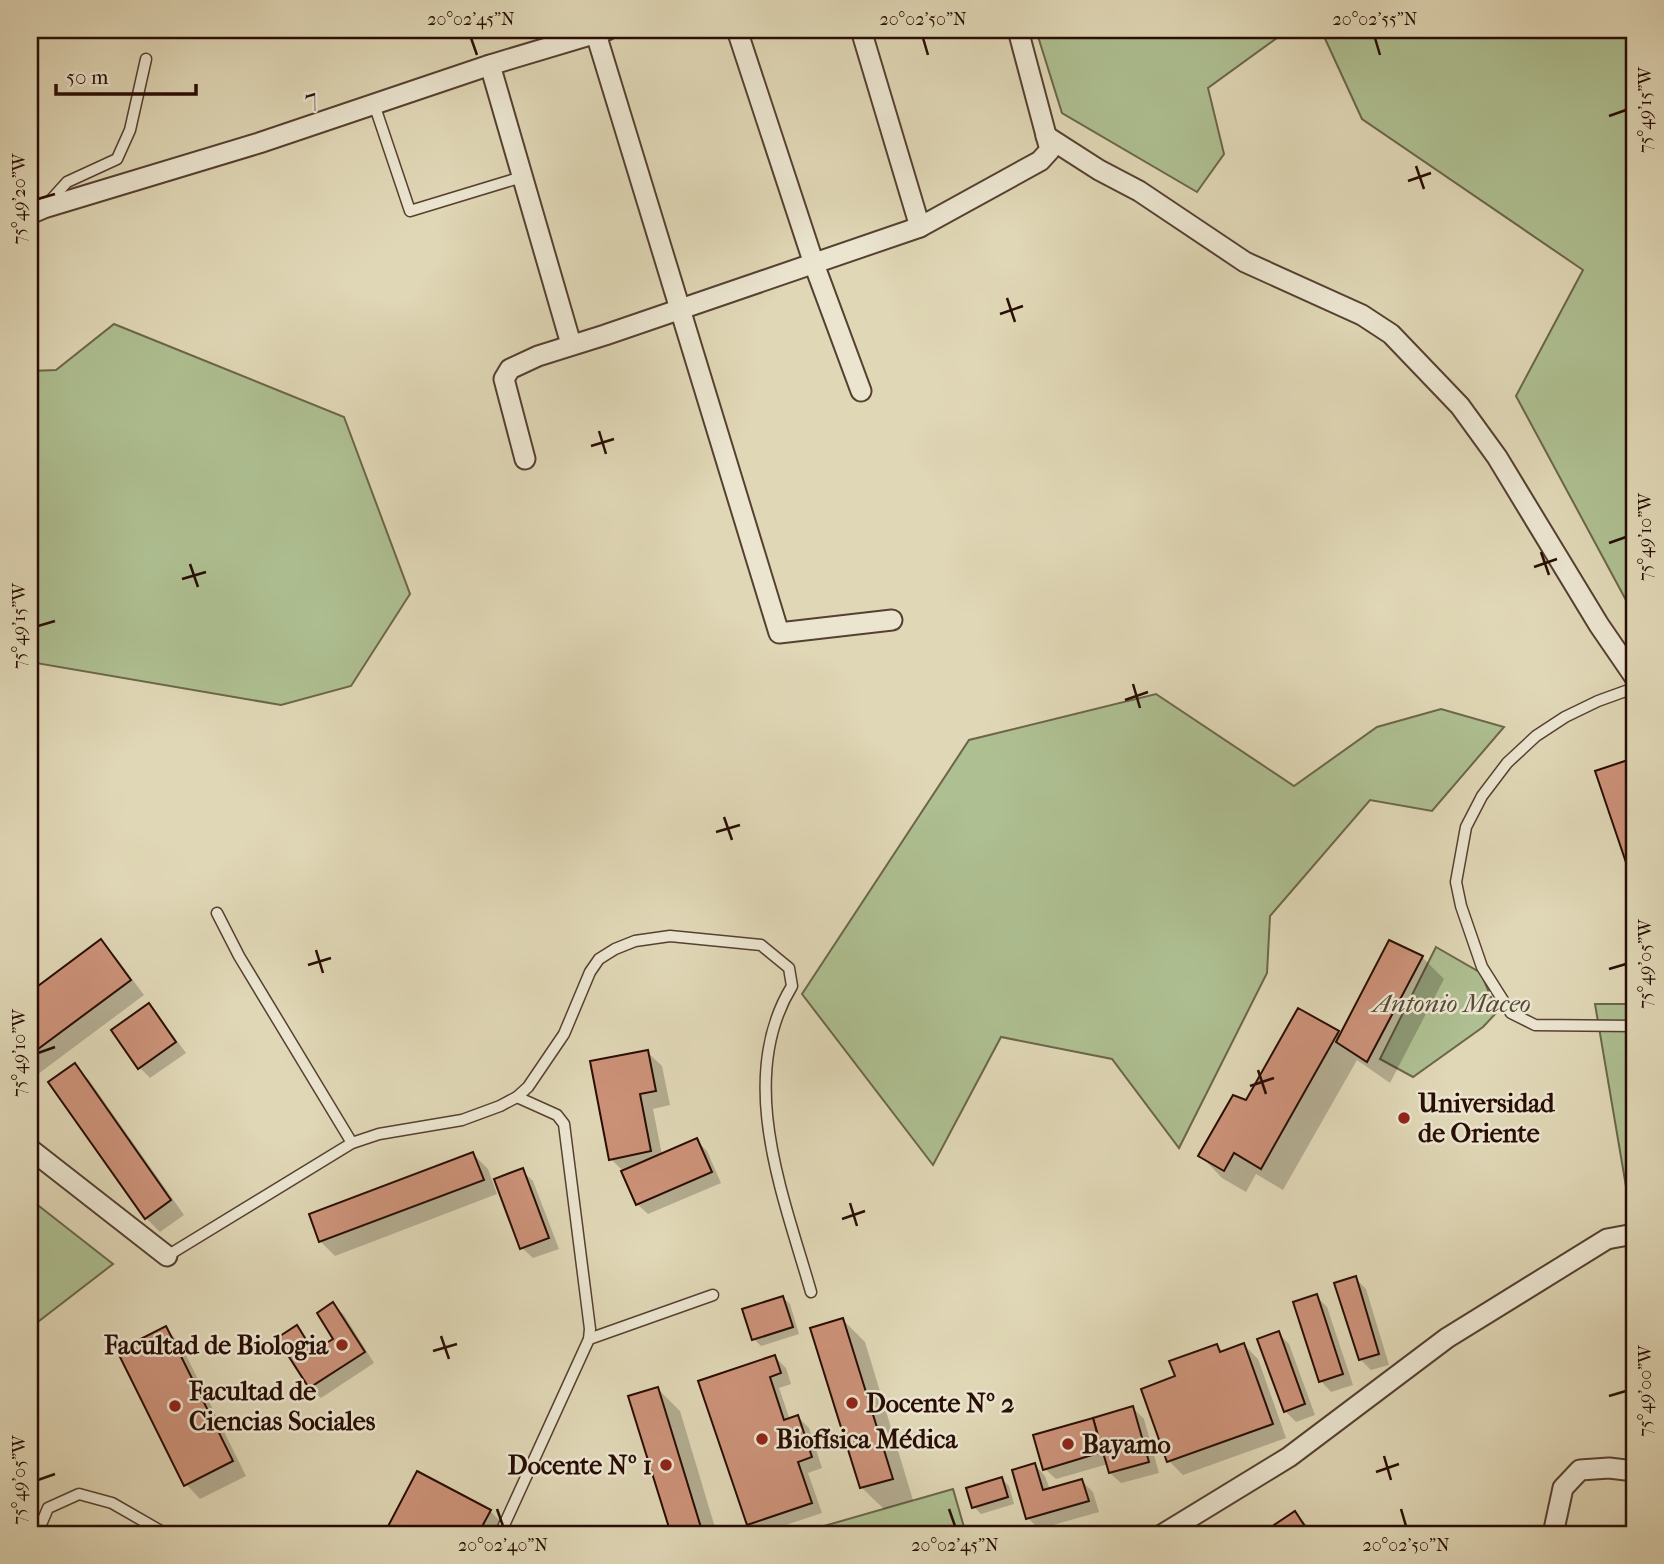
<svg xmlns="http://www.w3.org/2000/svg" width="1664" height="1564" font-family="'IM FELL French Canon',serif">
<rect width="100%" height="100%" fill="#e0d7b6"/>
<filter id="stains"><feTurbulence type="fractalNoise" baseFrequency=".00286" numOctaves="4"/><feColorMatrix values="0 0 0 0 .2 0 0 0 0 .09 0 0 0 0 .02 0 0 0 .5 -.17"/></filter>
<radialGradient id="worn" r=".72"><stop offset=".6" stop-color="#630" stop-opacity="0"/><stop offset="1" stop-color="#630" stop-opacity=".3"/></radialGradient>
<g fill="#aebf91" stroke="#6b664a" stroke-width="2">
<path d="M1036,30H1288L1208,88L1224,154L1197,192L1062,113Z"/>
<path d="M1321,30H1634V615L1516,396L1583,270L1362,119Z"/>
<path d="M114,324L344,417L410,594L351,686L281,705L30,662V371L56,370Z"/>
<path d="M1156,694L1294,786L1377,727L1441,709L1504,727L1432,811L1370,800L1270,916L1267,973L1179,1148L1112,1059L1001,1037L933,1165L802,994L969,740Z"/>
<path d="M1436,947L1481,973L1497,1012L1483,1027L1413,1077L1380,1059Z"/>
<path d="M1595,1004H1634V1210H1630Z"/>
<path d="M30,1199L113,1264L30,1328Z"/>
<path d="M953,1489L966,1534H796Z"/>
</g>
<g fill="#0003">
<path d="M1634,760V880L1597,772Z"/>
<path d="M101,942L115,956L144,995L30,1080V994Z"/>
<path d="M1390,942L1422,957L1444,979L1390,1083L1357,1060L1283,1190L1256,1174L1246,1192L1222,1178L1201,1156L1247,1102L1338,1033L1341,1036Z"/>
<path d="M149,1005L159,1016L186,1053L150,1078L140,1068Z"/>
<path d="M647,1052L662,1066L670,1105L653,1109L662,1155L696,1140L707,1151L721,1183L648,1214L637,1204L623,1171L611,1159Z"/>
<path d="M74,1065L89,1080L184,1215L160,1232L146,1218Z"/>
<path d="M473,1154L488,1169L497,1194L335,1256L320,1241Z"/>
<path d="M522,1171L533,1181L559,1249L533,1258L522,1248Z"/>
<path d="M1355,1278L1366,1289L1389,1365L1371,1370L1360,1359Z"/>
<path d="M1316,1296L1327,1307L1353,1385L1331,1392L1321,1381Z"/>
<path d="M783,1298L790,1304L799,1334L761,1346L754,1339Z"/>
<path d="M333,1304L344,1315L374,1363L321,1398L310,1387L297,1328L316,1352L336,1339Z"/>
<path d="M843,1320L865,1342L913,1500L884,1509L862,1488Z"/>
<path d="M166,1329L180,1343L246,1476L200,1499L186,1484Z"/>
<path d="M1278,1333L1289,1344L1315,1415L1296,1422L1285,1411Z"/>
<path d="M1244,1345L1258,1359L1286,1438L1183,1475L1169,1461L1177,1377L1217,1346L1223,1352Z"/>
<path d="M775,1357L786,1368L791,1384L779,1388L790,1420L798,1417L809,1428L822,1468L808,1473L822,1513L759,1534L749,1524L701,1382Z"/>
<path d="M658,1389L680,1411L717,1534H673L631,1397Z"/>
<path d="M1133,1408L1144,1419L1159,1473L1121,1483L1110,1473L1108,1464L1056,1479L1045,1469L1035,1436Z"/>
<path d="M1035,1465L1045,1476L1050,1490L1082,1481L1093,1492L1099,1512L1039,1529L1028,1518Z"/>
<path d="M417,1473L490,1511L505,1526L500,1534H386Z"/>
<path d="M1002,1479L1009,1486L1014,1504L981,1514L974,1507Z"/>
<path d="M1295,1514L1306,1524L1312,1534H1282L1276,1525Z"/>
</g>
<g fill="#cc9279" stroke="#280d04" stroke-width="2">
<path d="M1634,758V886L1595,771Z"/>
<path d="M101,939L131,980L30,1055V992Z"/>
<path d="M1389,940L1423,956L1367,1062L1336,1042Z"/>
<path d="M149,1003L176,1042L138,1069L111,1030Z"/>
<path d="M1298,1008L1339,1031L1261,1169L1234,1153L1224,1171L1198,1156L1233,1095L1246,1100Z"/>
<path d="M648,1050L656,1091L640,1094L651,1151L609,1160L590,1061Z"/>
<path d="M75,1063L171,1200L145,1219L48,1082Z"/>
<path d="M697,1138L712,1172L636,1205L621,1171Z"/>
<path d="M473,1152L484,1180L319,1242L309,1214Z"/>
<path d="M523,1168L549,1238L520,1249L494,1179Z"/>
<path d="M1356,1276L1379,1354L1359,1360L1334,1283Z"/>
<path d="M1317,1294L1343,1374L1319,1382L1293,1302Z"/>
<path d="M783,1296L793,1327L752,1340L742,1309Z"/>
<path d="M333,1302L365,1352L309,1388L277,1338L297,1325L313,1351L333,1339L317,1313Z"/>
<path d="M843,1318L893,1479L860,1488L810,1328Z"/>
<path d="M166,1326L233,1461L184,1486L117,1351Z"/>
<path d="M1279,1331L1305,1404L1284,1412L1257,1339Z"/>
<path d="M1244,1343L1273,1424L1167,1462L1141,1389L1175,1376L1169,1361L1217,1344L1220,1352Z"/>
<path d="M775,1355L781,1373L770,1377L784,1420L798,1415L812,1457L798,1462L812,1503L747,1525L698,1381Z"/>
<path d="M658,1387L703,1534H671L628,1396Z"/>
<path d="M1133,1406L1149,1462L1109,1473L1093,1418Z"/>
<path d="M1093,1418L1102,1452L1043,1470L1033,1435Z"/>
<path d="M1035,1463L1043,1490L1082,1479L1089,1501L1026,1519L1012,1470Z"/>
<path d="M417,1471L491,1510L478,1534H384Z"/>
<path d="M1002,1477L1008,1497L972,1508L966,1488Z"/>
<path d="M1295,1511L1310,1534H1280L1274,1525Z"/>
<path d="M1258,1528L1262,1534H1247Z"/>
</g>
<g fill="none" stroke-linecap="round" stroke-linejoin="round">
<defs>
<g id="service">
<path d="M374,104L410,211L522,177"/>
<path d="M49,202L67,182L117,159L130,130L146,59"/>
<path d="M1634,688L1598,701L1565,717L1536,736L1507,763L1482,796L1466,827L1456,882L1461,906L1482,967L1511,1013L1535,1025L1634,1026"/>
<path d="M217,913L239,956L352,1143"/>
<path d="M167,1256L352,1143L379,1134L462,1120L500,1106L517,1097L528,1087L564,1034L590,972L599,959L615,949L635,941L670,936L761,945L789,968L792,986C735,1079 784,1197 811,1292"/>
<path d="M589,1339L713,1295"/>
<path d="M37,1534L48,1508L79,1494L112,1503L166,1534"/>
<path d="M500,1534L589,1339L590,1329L564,1124L557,1115L517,1097"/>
</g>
<g id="minor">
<path d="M737,30L814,264L861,391"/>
<path d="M861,30L920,227"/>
<path d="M596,34L779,633L892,620"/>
<path d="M490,65L571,344"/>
<path d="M1046,136L1099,170L1139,191L1245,262L1362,315L1391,334L1460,406L1497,457L1599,625L1634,676"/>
<path d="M30,214L44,208L259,143L490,65L607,30"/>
<path d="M525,459L504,379L510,369L538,356L605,335L920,227L1040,161L1050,150L1018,30"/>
<path d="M30,1149L167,1256"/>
<path d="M1163,1534L1289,1457L1447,1338L1607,1239L1634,1234"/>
<path d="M1553,1534L1563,1488L1580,1470L1609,1468L1634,1471"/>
</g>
</defs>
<use href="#service" stroke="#564030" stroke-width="13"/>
<use href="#minor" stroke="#564030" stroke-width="23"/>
<use href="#service" stroke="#ebe5d0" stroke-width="10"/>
<use href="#minor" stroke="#ebe5d0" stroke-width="19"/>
</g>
<path fill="none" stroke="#280d04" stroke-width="2.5" d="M471,38L477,55M923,38L928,55M1375,38L1380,55M1609,116L1626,110M1416,166L1424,189M1408,181L1431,173M38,199L55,194M1007,298L1015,322M1000,314L1023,306M599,431L606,454M591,446L614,439M1609,543L1626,537M1541,552L1549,575M190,564L198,587M1534,567L1557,559M182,579L206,572M38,626L55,621M1133,684L1140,708M1125,700L1148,692M724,817L732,840M716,832L740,825M316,950L323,973M308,965L331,958M1609,969L1626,964M38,1053L55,1047M1258,1070L1266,1094M1250,1086L1274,1078M850,1203L857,1226M842,1219L865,1211M441,1336L449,1359M433,1351L457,1344M1609,1396L1626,1391M1384,1456L1391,1480M1376,1472L1399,1464M38,1480L55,1474M497,1509L503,1526M949,1509L955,1526M1401,1509L1406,1526"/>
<g fill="#8f2418" stroke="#ebe5d0" stroke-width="2.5">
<circle cx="1404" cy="1118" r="7"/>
<circle cx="342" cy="1345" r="7"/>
<circle cx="852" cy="1403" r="7"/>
<circle cx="175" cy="1406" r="7"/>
<circle cx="762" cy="1439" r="7"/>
<circle cx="1068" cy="1444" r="7"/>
<circle cx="666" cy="1465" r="7"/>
</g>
<g text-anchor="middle" stroke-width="5" stroke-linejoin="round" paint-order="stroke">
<g font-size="26" fill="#280d04" stroke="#ebe5d0">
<text transform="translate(311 98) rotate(-19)" y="9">7</text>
</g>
<g font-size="26" font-style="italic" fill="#574b35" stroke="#ebe5d0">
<text x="1452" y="1012">Antonio Maceo</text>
</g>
<g font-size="26" font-weight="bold" fill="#280d04" stroke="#ebe5d0" text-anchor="start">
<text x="1418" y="1112">Universidad<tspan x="1418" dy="30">de Oriente</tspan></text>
<text x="328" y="1354" text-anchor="end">Facultad de Biologia</text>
<text x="189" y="1400">Facultad de<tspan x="189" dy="30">Ciencias Sociales</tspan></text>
<text x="866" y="1412">Docente Nº 2</text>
<text x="776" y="1448">Biofísica Médica</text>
<text x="1082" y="1453">Bayamo</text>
<text x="652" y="1474" text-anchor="end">Docente Nº 1</text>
</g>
</g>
<rect width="1664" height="1564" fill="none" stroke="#e0d7b6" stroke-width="77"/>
<path d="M56 84v10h140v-10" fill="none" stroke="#280d04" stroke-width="3.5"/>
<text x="66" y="84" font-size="21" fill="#280d04" stroke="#ebe5d0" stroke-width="5" paint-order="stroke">50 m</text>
<rect x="38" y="38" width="1588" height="1488" fill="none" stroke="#280d04" stroke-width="2.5"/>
<g font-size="18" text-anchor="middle" fill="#280d04">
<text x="471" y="25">20°02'45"N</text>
<text x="923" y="25">20°02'50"N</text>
<text x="1375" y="25">20°02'55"N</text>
<text transform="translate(1645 110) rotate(-90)" y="6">75°49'15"W</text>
<text transform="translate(19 199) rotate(-90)" y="6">75°49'20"W</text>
<text transform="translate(1645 537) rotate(-90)" y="6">75°49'10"W</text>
<text transform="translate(19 626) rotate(-90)" y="6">75°49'15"W</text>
<text transform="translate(1645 964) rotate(-90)" y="6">75°49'05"W</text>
<text transform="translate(19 1053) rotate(-90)" y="6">75°49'10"W</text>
<text transform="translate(1645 1391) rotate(-90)" y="6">75°49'00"W</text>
<text transform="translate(19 1480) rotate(-90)" y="6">75°49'05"W</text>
<text x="503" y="1551">20°02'40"N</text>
<text x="955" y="1551">20°02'45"N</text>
<text x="1406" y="1551">20°02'50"N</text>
</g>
<rect width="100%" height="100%" filter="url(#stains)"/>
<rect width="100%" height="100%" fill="url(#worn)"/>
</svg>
